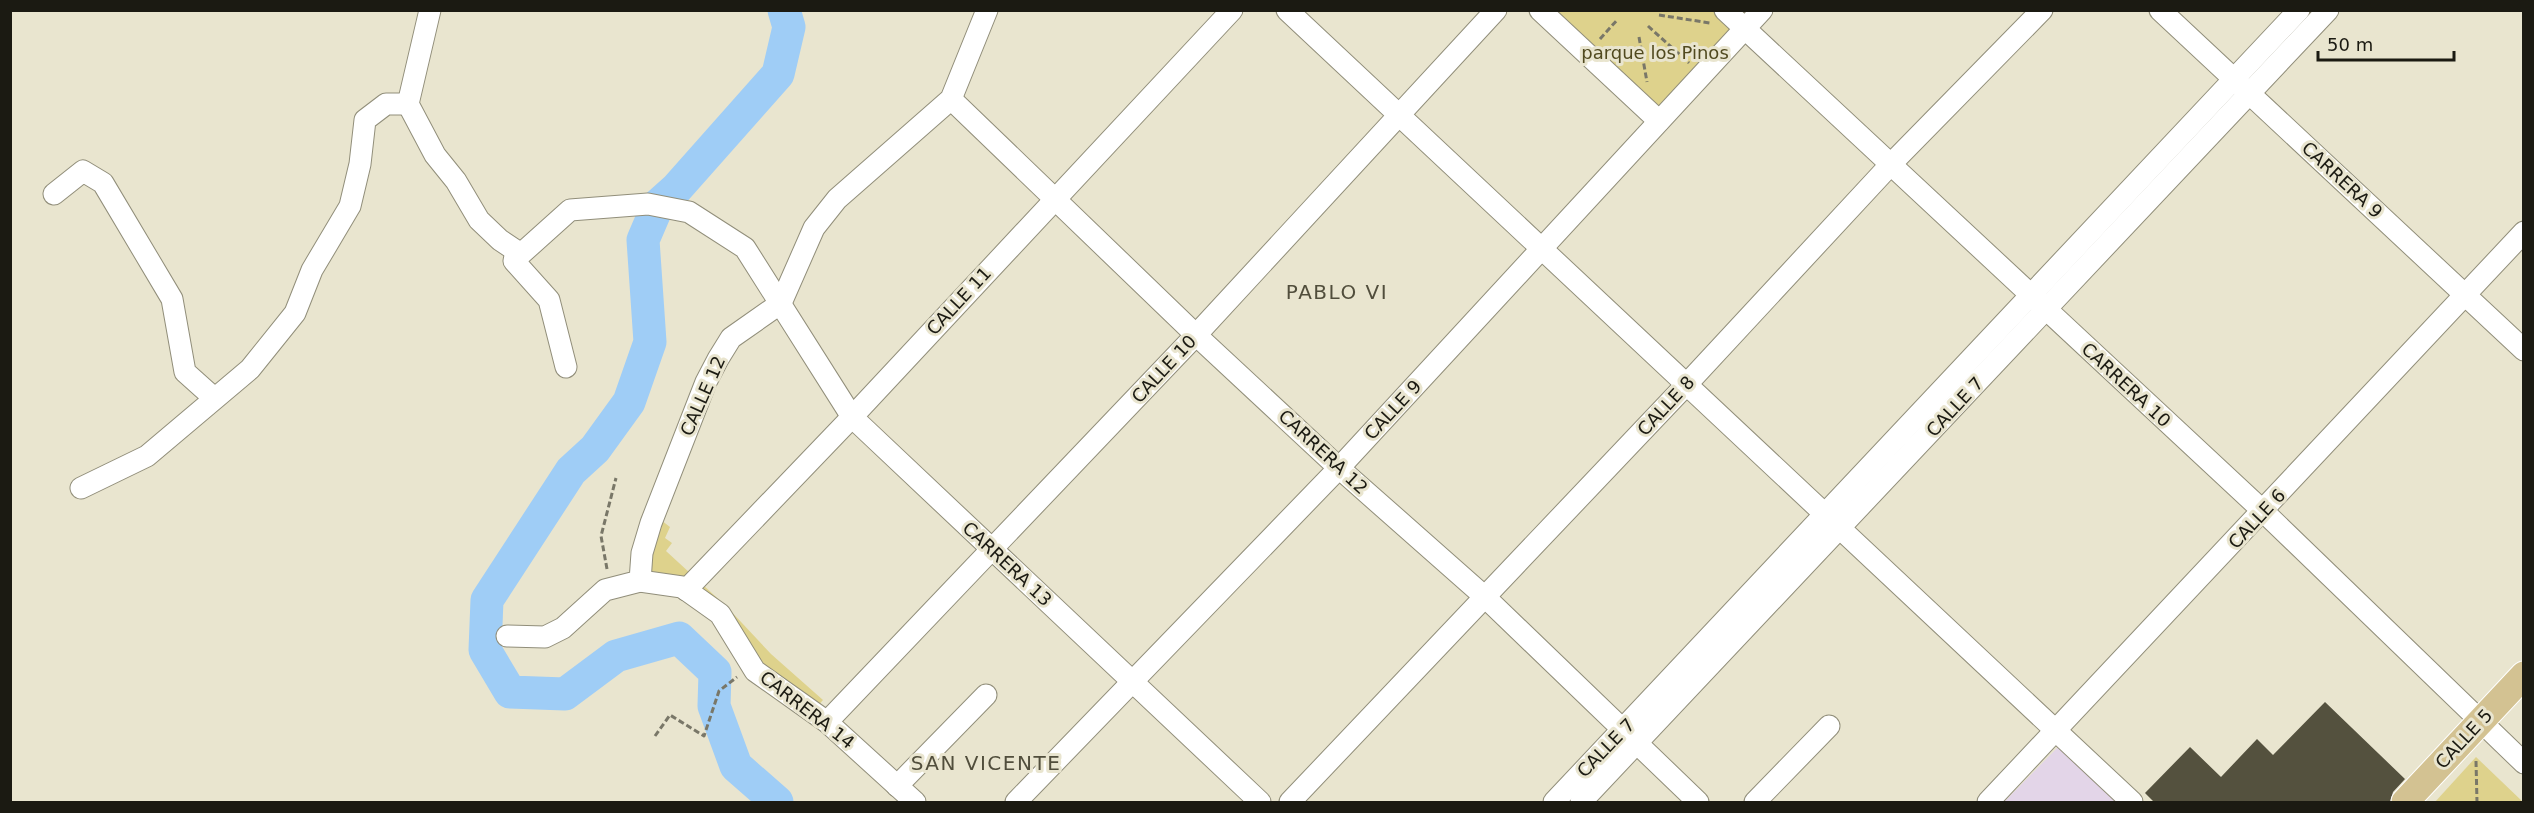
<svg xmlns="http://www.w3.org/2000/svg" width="2534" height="813" font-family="'DejaVu Sans',sans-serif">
<rect width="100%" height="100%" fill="#e9e5cf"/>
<path fill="#e3d5e8" d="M2058,747L2116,802H2004Z"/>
<g fill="#ded28c">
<path d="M1547,11H1713L1734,30L1657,113Z"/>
<path d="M657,517L670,527L665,538L672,543L666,551L727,607L771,654L823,700L814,710L757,667L722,612L648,574Z"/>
<path d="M2476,757L2523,802H2435Z"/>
</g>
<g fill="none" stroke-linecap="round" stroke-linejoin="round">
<path stroke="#9fcdf6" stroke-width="33" d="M777,802L736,766L714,706L715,672L679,638L616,656L565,694L510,692L485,650L487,600L571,471L595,449L629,402L650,342L643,240L658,205L677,188L778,74L789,27L784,10"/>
</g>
<path fill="#54513e" d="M2325,702L2405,779L2393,792L2390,802H2154L2145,793L2190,747L2221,777L2257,739L2273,755Z"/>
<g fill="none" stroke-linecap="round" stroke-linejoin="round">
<defs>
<g id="minor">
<path d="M430,10L408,104L435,155L456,181L479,220L500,240L521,254L570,210L648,204L689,212L745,248L852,417L1260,802"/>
<path d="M1287,10L2132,802"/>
<path d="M1540,10L1659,121"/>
<path d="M1725,10L2264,512L2524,763"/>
<path d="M2160,10L2524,350"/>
<path d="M951,99L1196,335L1339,468L1485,597L1698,802"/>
<path d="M54,194L83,171L103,183L172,299L185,372L214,398"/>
<path d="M516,251L514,261L549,300L566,367"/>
<path d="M81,488L147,456L250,369L295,313L312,270L350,206L360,164L365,120L386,104H408"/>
<path d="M640,581L682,587L720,614L755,671L827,722L915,802"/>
<path d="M686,590L852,417L1232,10"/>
<path d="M507,636L545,637L563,628L605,590L640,581L642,553L651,523L706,382L718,359L731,338L781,303L814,228L837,199L951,99L987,10"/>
<path d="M827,722L1196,335L1496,10"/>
<path d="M897,786L986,695"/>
<path d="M1016,802L1339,468L1762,10"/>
<path d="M1290,802L1686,385L1892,163L2042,10"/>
<path d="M1554,802L2299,10"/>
<path d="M1581,802L2328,10"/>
<path d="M1755,802L1829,726"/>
<path d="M1988,802L2524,232"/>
</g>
<path id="major" d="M2405,802L2524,675"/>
</defs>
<use href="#minor" stroke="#918e7a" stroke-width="23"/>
<use href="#major" stroke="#fff" stroke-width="29"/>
<g stroke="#797768" stroke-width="3" stroke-dasharray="6 3" stroke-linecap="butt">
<path d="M1659,15L1710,23"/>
<path d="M1648,26L1689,63"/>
<path d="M1639,37L1647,82"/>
<path d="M1600,39L1618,19"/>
<path d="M607,569L601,536L616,478"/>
<path d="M655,736L670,715L704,736L719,691L737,677"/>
<path d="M2476,761L2477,802"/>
</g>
<use href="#minor" stroke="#fff" stroke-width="21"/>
<use href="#major" stroke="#d3c292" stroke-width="27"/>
</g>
<g text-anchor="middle" stroke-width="6" stroke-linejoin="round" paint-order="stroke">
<g font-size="18" fill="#514a1f" stroke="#e9e5cf">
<text x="1655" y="59">parque los Pinos</text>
</g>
<g font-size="18" fill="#1b1a12" stroke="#e9e5cf">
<text transform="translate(2342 180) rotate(43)" y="6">CARRERA 9</text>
<text transform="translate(959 301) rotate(-47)" y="6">CALLE 11</text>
<text transform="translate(1164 369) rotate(-47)" y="6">CALLE 10</text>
<text transform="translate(2126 385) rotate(43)" y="6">CARRERA 10</text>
<text transform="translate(703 396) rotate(-66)" y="6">CALLE 12</text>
<text transform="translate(1666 406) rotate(-47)" y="6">CALLE 8</text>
<text transform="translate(1955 407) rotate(-47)" y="6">CALLE 7</text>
<text transform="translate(1393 410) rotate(-47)" y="6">CALLE 9</text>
<text transform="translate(1323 452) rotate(43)" y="6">CARRERA 12</text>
<text transform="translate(2257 519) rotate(-47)" y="6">CALLE 6</text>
<text transform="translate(1007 564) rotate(43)" y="6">CARRERA 13</text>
<text transform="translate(807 710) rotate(38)" y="6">CARRERA 14</text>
<text transform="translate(2464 739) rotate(-47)" y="6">CALLE 5</text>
<text transform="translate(1606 748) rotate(-46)" y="6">CALLE 7</text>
</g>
<g font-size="20" letter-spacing="1.5" fill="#514e3c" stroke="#e9e5cf">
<text x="1337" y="299">PABLO VI</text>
<text x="986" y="770">SAN VICENTE</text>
</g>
</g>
<rect width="2534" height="813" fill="none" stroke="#1b1a12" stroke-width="24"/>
<path d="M2318 51v9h136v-9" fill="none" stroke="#1b1a12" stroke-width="3"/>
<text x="2327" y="51" font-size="18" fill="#1b1a12" stroke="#e9e5cf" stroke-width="4.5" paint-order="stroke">50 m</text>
</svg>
